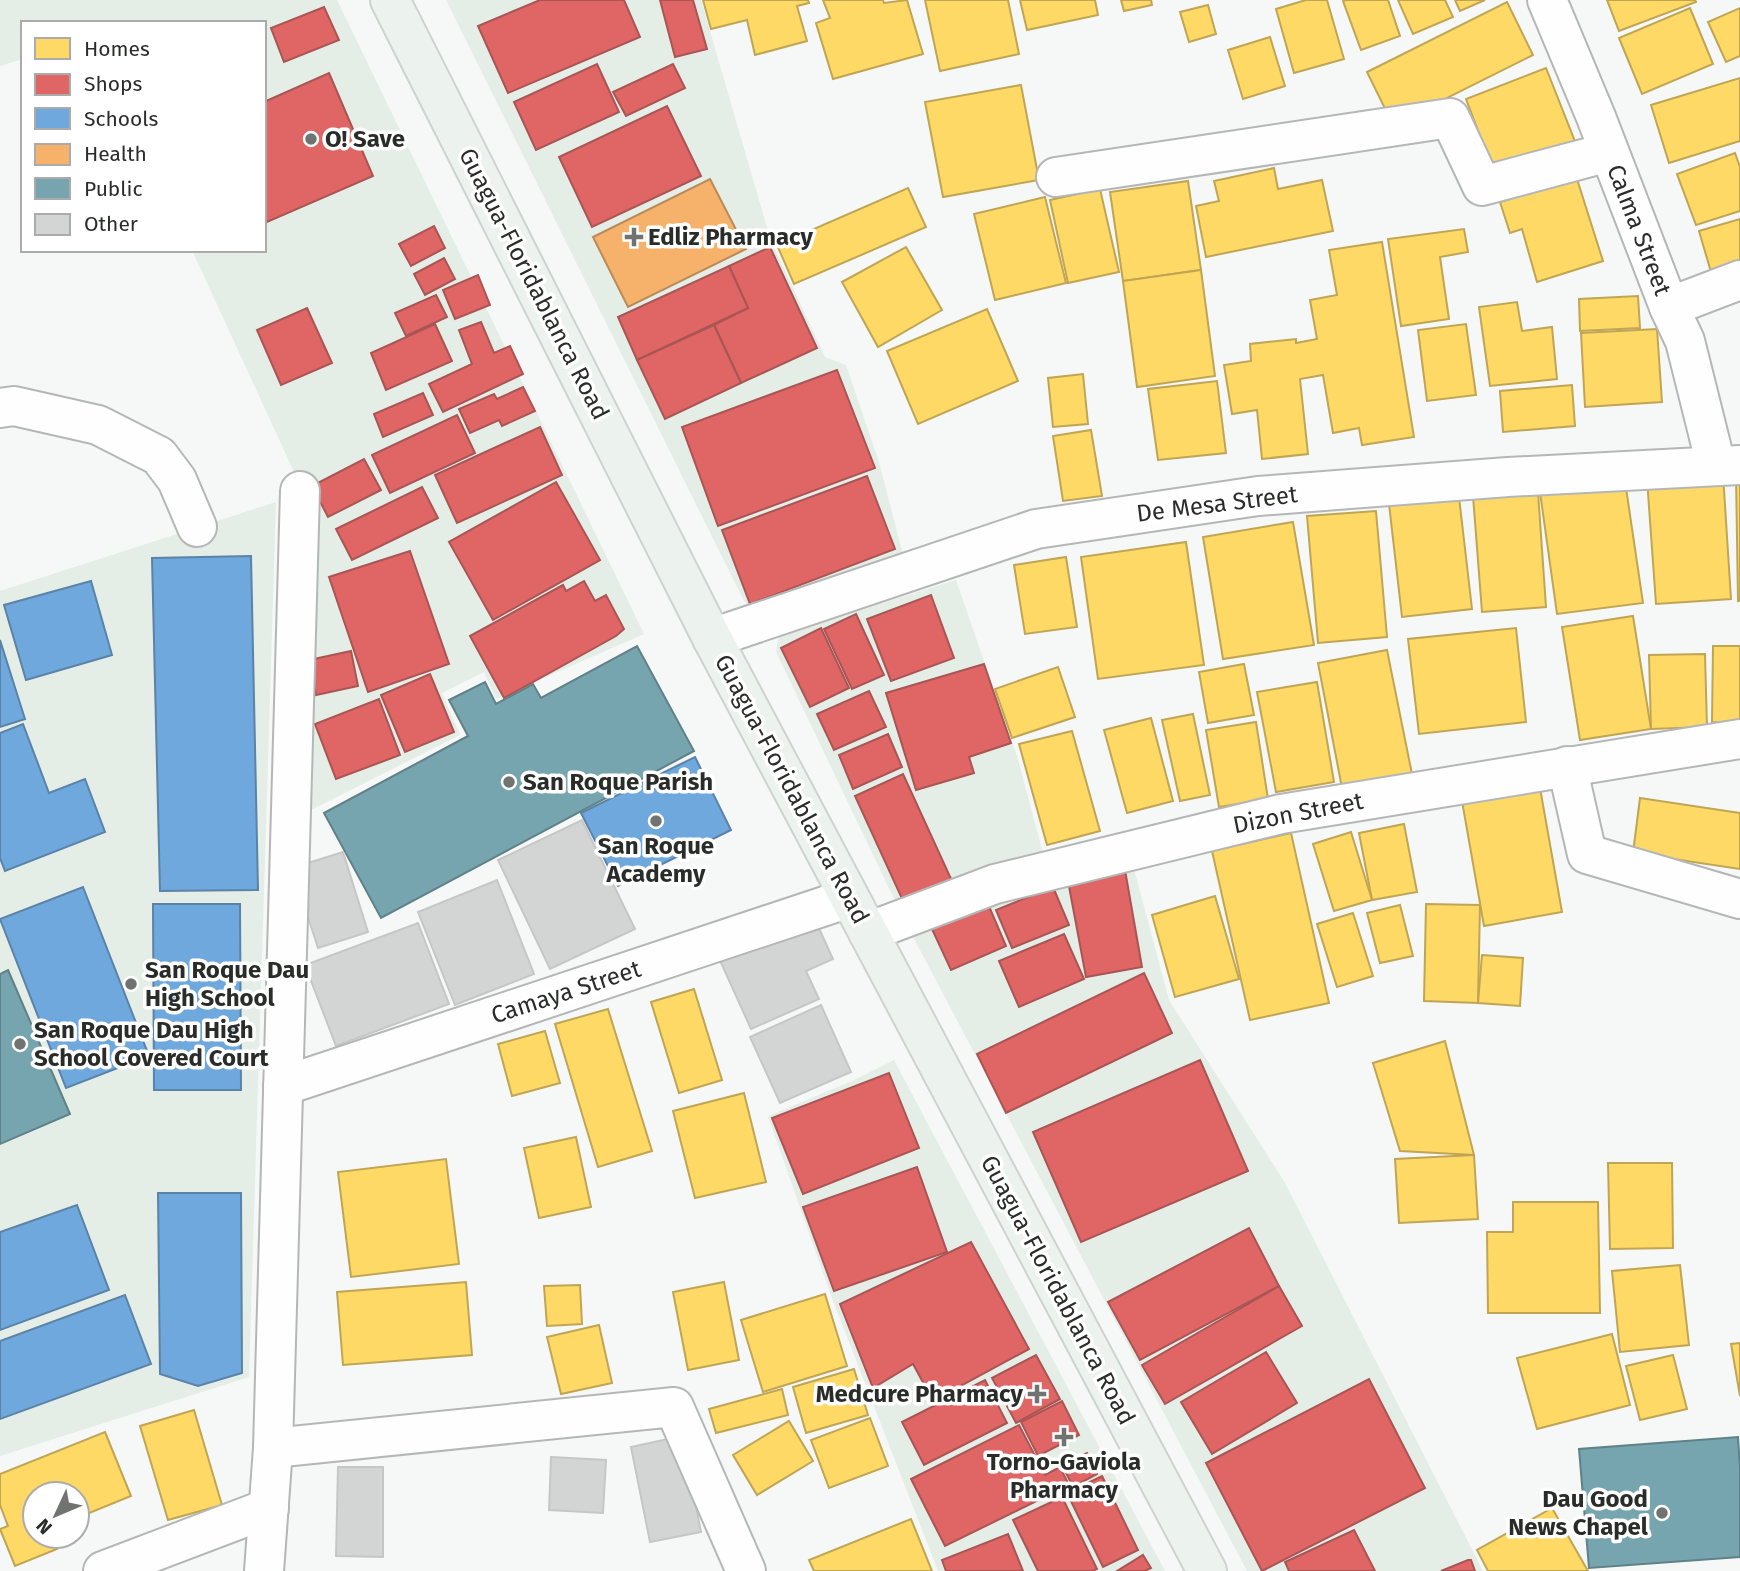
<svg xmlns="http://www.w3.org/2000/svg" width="1740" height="1571" font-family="'Fira Sans',sans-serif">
<rect width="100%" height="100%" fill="#f5f8f6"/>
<g fill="#e5ede7">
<path d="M0,0H337L644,634L496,699L484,672L442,693L460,735L311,810L301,661L299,483L192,250H264V23H23V59L0,66Z"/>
<path d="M446,0H701L770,238L825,357L846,365L879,462L904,559L751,608L744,601Z"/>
<path d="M276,502L249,1377L0,1456V591Z"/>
<path d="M956,580L1018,759L1044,857L897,905L776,652L778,639L788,633Z"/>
<path d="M1131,858L1169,1000L1285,1183L1483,1571H1247L910,931Z"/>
<path d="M894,1060L1165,1571H938L830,1293L768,1116L852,1081Z"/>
</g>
<g fill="#ffd966" stroke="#bfa554" stroke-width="2">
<path d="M703,0H808L809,3L797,6L807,41L755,55L747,20L711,29Z"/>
<path d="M823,0H883L884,3L907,0L923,54L833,79L816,23L830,18Z"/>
<path d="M925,0H1008L1019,54L940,71Z"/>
<path d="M1020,0H1095L1098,15L1027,30Z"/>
<path d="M1121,0H1151L1152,5L1124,11Z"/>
<path d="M1306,0H1327L1344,59L1294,73L1276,9Z"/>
<path d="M1346,0H1388L1400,36L1361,50L1343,1Z"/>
<path d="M1398,0H1445L1453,17L1413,34Z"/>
<path d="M1455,0H1485L1460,11Z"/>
<path d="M1607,0H1695L1696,2L1619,31Z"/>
<path d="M1507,2L1533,55L1393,125L1367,72Z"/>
<path d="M1208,5L1216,34L1189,42L1180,12Z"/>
<path d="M1690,8L1713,64L1642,94L1619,38Z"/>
<path d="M1740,8V56L1726,62L1708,22Z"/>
<path d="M1270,37L1285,86L1243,99L1228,50Z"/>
<path d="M1546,68L1578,149L1497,180L1466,99Z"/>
<path d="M1740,78V141L1669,163L1651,105Z"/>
<path d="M1021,85L1039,180L943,197L925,102Z"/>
<path d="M1735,153L1740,167V211L1696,225L1677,174Z"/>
<path d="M1274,168L1278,189L1322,180L1333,231L1206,257L1196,206L1219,201L1214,181Z"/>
<path d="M1577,179L1603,261L1537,282L1522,229L1510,233L1500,202Z"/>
<path d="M1188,181L1201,270L1123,281L1110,192Z"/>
<path d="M908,188L926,227L794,284L777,245Z"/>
<path d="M1100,189L1119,272L1068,283L1050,200Z"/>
<path d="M1045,197L1066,283L995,300L974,214Z"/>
<path d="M1740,219V263L1711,272L1699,231Z"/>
<path d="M1464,229L1468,252L1440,257L1449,319L1401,326L1388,239Z"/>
<path d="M1382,242L1414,437L1362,445L1359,428L1333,433L1323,375L1300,379L1308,454L1262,459L1257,410L1232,414L1224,365L1251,361L1250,344L1296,339V343L1317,339L1310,300L1337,295L1329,250Z"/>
<path d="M906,247L942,310L878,347L842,282Z"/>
<path d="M1201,270L1215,376L1137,387L1123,281Z"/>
<path d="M1638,296L1640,328L1580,331L1579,299Z"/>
<path d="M1517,302L1522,331L1552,327L1557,379L1490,386L1479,307Z"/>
<path d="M987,309L1018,381L918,424L887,351Z"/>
<path d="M1466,324L1476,395L1427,401L1418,330Z"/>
<path d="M1657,329L1662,402L1585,407L1581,333Z"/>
<path d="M1083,374L1088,424L1053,427L1048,378Z"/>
<path d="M1217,381L1226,453L1158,460L1148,389Z"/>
<path d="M1572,385L1575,426L1503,432L1500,391Z"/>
<path d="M1091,430L1102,496L1063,501L1053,436Z"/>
<path d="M1723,474L1731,599L1656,604L1647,479Z"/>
<path d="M1736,475H1740V601H1738Z"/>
<path d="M1625,481L1643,603L1557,614L1540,492Z"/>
<path d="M1538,492L1546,607L1482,612L1473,496Z"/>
<path d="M1459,497L1472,609L1402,617L1389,504Z"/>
<path d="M1376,511L1387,637L1318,643L1307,516Z"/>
<path d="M1293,522L1314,645L1223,659L1203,537Z"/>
<path d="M1186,542L1204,665L1098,679L1081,557Z"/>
<path d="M1066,557L1077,627L1025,634L1014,565Z"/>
<path d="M1633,616L1651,729L1580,740L1562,627Z"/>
<path d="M1516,628L1526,722L1419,734L1408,639Z"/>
<path d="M1713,646H1740V723L1712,722Z"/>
<path d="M1387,650L1412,774L1342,788L1318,663Z"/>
<path d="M1705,654L1707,727L1651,729L1649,655Z"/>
<path d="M1244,664L1254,715L1208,723L1199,672Z"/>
<path d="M1058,667L1075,717L1012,738L995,689Z"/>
<path d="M1317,682L1334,782L1276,792L1257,692Z"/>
<path d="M1193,714L1210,795L1180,801L1162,720Z"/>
<path d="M1151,718L1173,801L1127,813L1104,730Z"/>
<path d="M1256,722L1268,799L1219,807L1206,730Z"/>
<path d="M1072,731L1100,831L1047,845L1019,744Z"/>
<path d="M1540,788L1562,912L1484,926L1462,801Z"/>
<path d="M1640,798L1740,813V869L1633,853Z"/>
<path d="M1404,824L1417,892L1372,900L1359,833Z"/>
<path d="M1351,832L1372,900L1334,911L1313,844Z"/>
<path d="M1291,833L1329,1003L1250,1020L1212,851Z"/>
<path d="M1215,896L1239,979L1175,997L1152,915Z"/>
<path d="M1426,904L1480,905L1478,1003L1424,1001Z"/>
<path d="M1400,905L1413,956L1380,963L1367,913Z"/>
<path d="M1353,913L1373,976L1337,987L1317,924Z"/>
<path d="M1482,955L1523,958L1520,1006L1478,1003Z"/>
<path d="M694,989L722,1080L679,1093L651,1002Z"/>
<path d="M608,1009L652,1151L598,1167L555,1024Z"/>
<path d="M545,1031L560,1083L512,1096L498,1044Z"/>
<path d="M1445,1041L1474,1155L1400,1151L1373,1063Z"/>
<path d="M744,1093L766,1182L695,1198L673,1111Z"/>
<path d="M576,1137L591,1207L539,1218L524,1148Z"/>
<path d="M1474,1155L1478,1219L1399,1223L1395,1159Z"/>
<path d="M446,1159L459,1264L351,1277L338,1172Z"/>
<path d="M1608,1163H1672L1673,1248L1610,1249Z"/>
<path d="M1513,1202H1598L1600,1313H1488L1487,1232H1513Z"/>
<path d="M1680,1265L1689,1345L1620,1352L1612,1271Z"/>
<path d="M466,1282L472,1355L343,1365L337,1292Z"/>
<path d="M724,1282L739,1360L688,1370L673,1292Z"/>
<path d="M580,1285L582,1324L547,1326L544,1286Z"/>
<path d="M825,1294L847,1366L763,1392L741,1320Z"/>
<path d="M599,1325L612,1383L561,1394L547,1337Z"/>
<path d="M1612,1334L1630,1405L1537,1429L1517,1358Z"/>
<path d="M1740,1343V1396L1731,1344Z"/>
<path d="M1673,1355L1687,1409L1640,1420L1626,1366Z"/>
<path d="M854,1369L868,1415L806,1433L793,1387Z"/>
<path d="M782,1389L788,1415L716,1433L709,1409Z"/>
<path d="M194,1410L222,1505L168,1520L140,1426Z"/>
<path d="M870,1418L888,1466L829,1488L811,1440Z"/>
<path d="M789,1421L813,1461L757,1495L733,1455Z"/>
<path d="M105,1432L131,1496L77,1518V1494H35V1536H51L57,1549L15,1566L0,1529L8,1526L0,1505V1474Z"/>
<path d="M1552,1508L1588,1571H1488L1477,1550Z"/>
<path d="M911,1519L932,1571H814L809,1560Z"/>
</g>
<g fill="#e06666" stroke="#a95554" stroke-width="2">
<path d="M540,0H624L640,37L508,93L478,26Z"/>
<path d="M660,0H693L707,49L675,57Z"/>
<path d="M324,7L339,40L284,62L271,28Z"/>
<path d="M597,64L619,112L536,150L514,102Z"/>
<path d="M673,64L685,88L626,116L613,92Z"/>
<path d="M329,73L373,176L267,222L264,215V102Z"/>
<path d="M667,106L701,176L592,227L559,157Z"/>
<path d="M434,226L445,248L411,266L399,244Z"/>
<path d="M770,247L817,348L741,383L714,325L748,308L729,266Z"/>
<path d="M444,258L455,279L425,295L414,274Z"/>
<path d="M729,266L748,308L637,360L618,317Z"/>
<path d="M478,275L490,305L455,319L443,290Z"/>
<path d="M436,295L447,317L406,336L395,313Z"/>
<path d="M307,308L332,363L281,385L257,330Z"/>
<path d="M481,322L494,353L510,346L523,374L443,412L429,384L472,364L459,330Z"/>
<path d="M435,324L452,361L386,390L371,353Z"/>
<path d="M714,325L741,383L665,419L637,360Z"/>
<path d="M837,370L875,468L718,526L682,427Z"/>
<path d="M523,387L535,411L502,426L499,420L470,433L459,409L494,394L497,399Z"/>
<path d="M423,393L433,415L383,437L374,414Z"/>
<path d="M457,415L475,453L390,493L372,455Z"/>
<path d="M540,427L562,475L457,523L435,475Z"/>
<path d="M364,459L381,490L328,517L312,486Z"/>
<path d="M867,476L895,549L750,604L722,530Z"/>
<path d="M556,482L600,560L493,620L449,542Z"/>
<path d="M422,487L438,518L352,560L336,529Z"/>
<path d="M410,551L449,664L368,692L329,577Z"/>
<path d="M584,581L595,601L606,595L624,629L616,636L504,698L470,636L563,585L566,591Z"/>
<path d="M931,595L954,658L891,681L867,619Z"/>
<path d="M856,614L884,675L852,689L824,629Z"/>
<path d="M821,628L849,688L810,707L781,648Z"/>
<path d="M351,651L358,686L316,695L309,660Z"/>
<path d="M984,664L1011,743L969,757L974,773L916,790L886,693Z"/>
<path d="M430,674L454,732L405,752L381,695Z"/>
<path d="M869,691L886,727L834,750L817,714Z"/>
<path d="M379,699L400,755L336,779L315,724Z"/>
<path d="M888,734L902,767L853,789L839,755Z"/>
<path d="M903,774L952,881L904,903L855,796Z"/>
<path d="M1125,870L1142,967L1086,977L1068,881Z"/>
<path d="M1053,887L1069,925L1012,948L996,910Z"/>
<path d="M988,904L1006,946L951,970L932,929Z"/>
<path d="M1064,934L1084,979L1019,1007L999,961Z"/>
<path d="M1144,973L1172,1033L1006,1113L977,1054Z"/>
<path d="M1200,1060L1248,1171L1081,1242L1033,1132Z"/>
<path d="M889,1073L919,1148L803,1194L772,1118Z"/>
<path d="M917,1167L947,1252L834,1291L803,1207Z"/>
<path d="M1249,1228L1279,1286L1140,1360L1108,1302Z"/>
<path d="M971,1242L1029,1349L933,1401L913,1364L873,1388L840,1304Z"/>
<path d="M1279,1286L1302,1326L1165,1404L1142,1365Z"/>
<path d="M1266,1352L1297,1403L1212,1454L1181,1402Z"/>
<path d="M1036,1355L1060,1399L1016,1423L992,1378Z"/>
<path d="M1369,1379L1425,1488L1262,1571L1206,1463Z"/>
<path d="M985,1380L1007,1423L924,1465L902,1422Z"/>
<path d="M1062,1401L1079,1435L1038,1456L1021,1422Z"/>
<path d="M1019,1425L1045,1475L1060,1467L1069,1485L945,1546L911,1479Z"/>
<path d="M1087,1453L1097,1474L1073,1487L1062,1465Z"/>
<path d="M1102,1476L1138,1550L1103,1567L1067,1493Z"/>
<path d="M1062,1497L1097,1569L1092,1571H1038L1013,1520Z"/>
<path d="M1354,1530L1375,1571H1289L1285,1562Z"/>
<path d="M1008,1534L1023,1571H946L942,1560Z"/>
<path d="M1143,1555L1151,1568L1145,1571H1117Z"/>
<path d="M1468,1560H1471L1475,1571H1441Z"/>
</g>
<g fill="#6fa8dc" stroke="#5a83a7" stroke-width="2">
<path d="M251,556L258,890L160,891L152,558Z"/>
<path d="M91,581L112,655L26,680L4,605Z"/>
<path d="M0,640L25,719L0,727Z"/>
<path d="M23,724L49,793L85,779L105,832L5,871L0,858V733Z"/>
<path d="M695,757L731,830L618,886L581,813Z"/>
<path d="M83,887L149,1056L66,1088L0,919Z"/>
<path d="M153,904H240L241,1090H154Z"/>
<path d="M158,1193H241L242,1373L198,1386L160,1374Z"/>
<path d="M77,1205L109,1290L0,1330V1232Z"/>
<path d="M125,1295L151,1364L0,1419V1341Z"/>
</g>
<path fill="#f6b26b" stroke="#b98a58" stroke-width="2" d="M710,179L746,249L628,307L593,237Z"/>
<g fill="#76a5af" stroke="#5f8187" stroke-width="2">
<path d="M637,646L694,751L381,918L324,813L468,736L449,700L485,682L496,704L533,684L541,698Z"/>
<path d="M8,970L70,1114L0,1144V974Z"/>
<path d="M1738,1437L1740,1469V1557L1589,1568L1579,1449Z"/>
</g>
<g fill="#d2d5d3" stroke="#c5c7c6" stroke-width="2">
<path d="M582,820L635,929L550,969L498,860Z"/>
<path d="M343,852L368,932L318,948L292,868Z"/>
<path d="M497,880L534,974L455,1005L418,912Z"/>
<path d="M812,913L833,959L806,971L819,999L751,1029L718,956Z"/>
<path d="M418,923L449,1004L336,1046L305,965Z"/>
<path d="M821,1005L851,1072L780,1103L750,1037Z"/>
<path d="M682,1436L701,1532L650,1542L631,1447Z"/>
<path d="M551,1457L606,1460L603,1513L549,1510Z"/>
<path d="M338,1467H383V1557L336,1556Z"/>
</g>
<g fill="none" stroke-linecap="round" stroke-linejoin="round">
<defs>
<g id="minor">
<path d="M1547,0L1596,117L1669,307L1685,341L1716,465"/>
<path d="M1056,177L1450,118L1482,186L1609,152"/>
<path d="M1669,307L1740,280"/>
<path d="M0,408L14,406L98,425L159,456L177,480L197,527"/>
<path d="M712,638L1036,529L1258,496L1508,477L1740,465"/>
<path d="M1567,766L1587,854L1740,899"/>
<path d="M868,932L995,884L1281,814L1740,739"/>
<path d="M283,1086L849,898"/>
<path d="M273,1448L674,1407L746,1571"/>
<path d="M103,1571L269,1508"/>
<path d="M264,1571L273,1448L300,491"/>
</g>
<path id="primary" d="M390,0L712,638L1207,1571"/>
</defs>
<use href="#minor" stroke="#b5b7b6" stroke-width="42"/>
<use href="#primary" stroke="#d0d2d1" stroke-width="42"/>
<use href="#minor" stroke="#fefefe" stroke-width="38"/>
<use href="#primary" stroke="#ecf2ee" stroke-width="38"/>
</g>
<g fill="#717371" stroke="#fff" stroke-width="2.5">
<circle cx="311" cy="139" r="7"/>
<path d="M630.5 226.5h7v7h7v7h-7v7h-7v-7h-7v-7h7z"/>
<circle cx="509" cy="782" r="7"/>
<circle cx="656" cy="821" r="7"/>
<circle cx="131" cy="984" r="7"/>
<circle cx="20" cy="1044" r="7"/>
<path d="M1033.5 1383.5h7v7h7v7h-7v7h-7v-7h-7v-7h7z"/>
<path d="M1060.5 1426.5h7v7h7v7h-7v7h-7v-7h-7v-7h7z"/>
<circle cx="1662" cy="1513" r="7"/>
</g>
<g text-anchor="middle" stroke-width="7" stroke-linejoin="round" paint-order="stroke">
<g font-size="24" font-weight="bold" fill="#2a2c2a" stroke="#fff" text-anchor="start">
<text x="325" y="147">O! Save</text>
<text x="648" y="245">Edliz Pharmacy</text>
<text x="523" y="790">San Roque Parish</text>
<text x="656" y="854" text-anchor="middle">San Roque<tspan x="656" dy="28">Academy</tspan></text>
<text x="145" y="978">San Roque Dau<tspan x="145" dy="28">High School</tspan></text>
<text x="34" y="1038">San Roque Dau High<tspan x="34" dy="28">School Covered Court</tspan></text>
<text x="1023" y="1402" text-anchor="end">Medcure Pharmacy</text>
<text x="1064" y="1470" text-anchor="middle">Torno-Gaviola<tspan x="1064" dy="28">Pharmacy</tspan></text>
<text x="1648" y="1507" text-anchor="end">Dau Good<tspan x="1648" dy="28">News Chapel</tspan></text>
</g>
<g font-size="24" fill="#2a2c2a" stroke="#fff">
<text transform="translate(1639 230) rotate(69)" y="8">Calma Street</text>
<text transform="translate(534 284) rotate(63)" y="8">Guagua-Floridablanca Road</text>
<text transform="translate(1217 504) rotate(-7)" y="8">De Mesa Street</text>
<text transform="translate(792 789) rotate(62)" y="8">Guagua-Floridablanca Road</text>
<text transform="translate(1298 813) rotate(-11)" y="8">Dizon Street</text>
<text transform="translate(566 992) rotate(-18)" y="8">Camaya Street</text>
<text transform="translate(1058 1290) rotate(62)" y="8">Guagua-Floridablanca Road</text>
</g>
</g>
<rect x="21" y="21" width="245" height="231" fill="#ffffff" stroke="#aaabaa" stroke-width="2"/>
<rect x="35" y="38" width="35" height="21" fill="#ffd966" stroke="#aaabaa" stroke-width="2"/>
<text x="84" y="56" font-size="21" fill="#2a2c2a">Homes</text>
<rect x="35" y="74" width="35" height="21" fill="#e06666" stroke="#aaabaa" stroke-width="2"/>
<text x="84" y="91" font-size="21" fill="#2a2c2a">Shops</text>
<rect x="35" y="108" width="35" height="21" fill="#6fa8dc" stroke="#aaabaa" stroke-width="2"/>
<text x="84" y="126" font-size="21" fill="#2a2c2a">Schools</text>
<rect x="35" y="144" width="35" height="21" fill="#f6b26b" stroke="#aaabaa" stroke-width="2"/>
<text x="84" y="161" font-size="21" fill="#2a2c2a">Health</text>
<rect x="35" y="178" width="35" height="21" fill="#76a5af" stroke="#aaabaa" stroke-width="2"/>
<text x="84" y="196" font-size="21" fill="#2a2c2a">Public</text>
<rect x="35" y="214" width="35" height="21" fill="#d2d5d3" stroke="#aaabaa" stroke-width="2"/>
<text x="84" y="231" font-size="21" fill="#2a2c2a">Other</text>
<g transform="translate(56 1515) rotate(226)"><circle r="33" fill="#ffffff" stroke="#aaabaa" stroke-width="2"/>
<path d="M0-5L12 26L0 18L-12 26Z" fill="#717371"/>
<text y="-10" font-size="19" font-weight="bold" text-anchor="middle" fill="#2a2c2a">N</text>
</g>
</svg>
